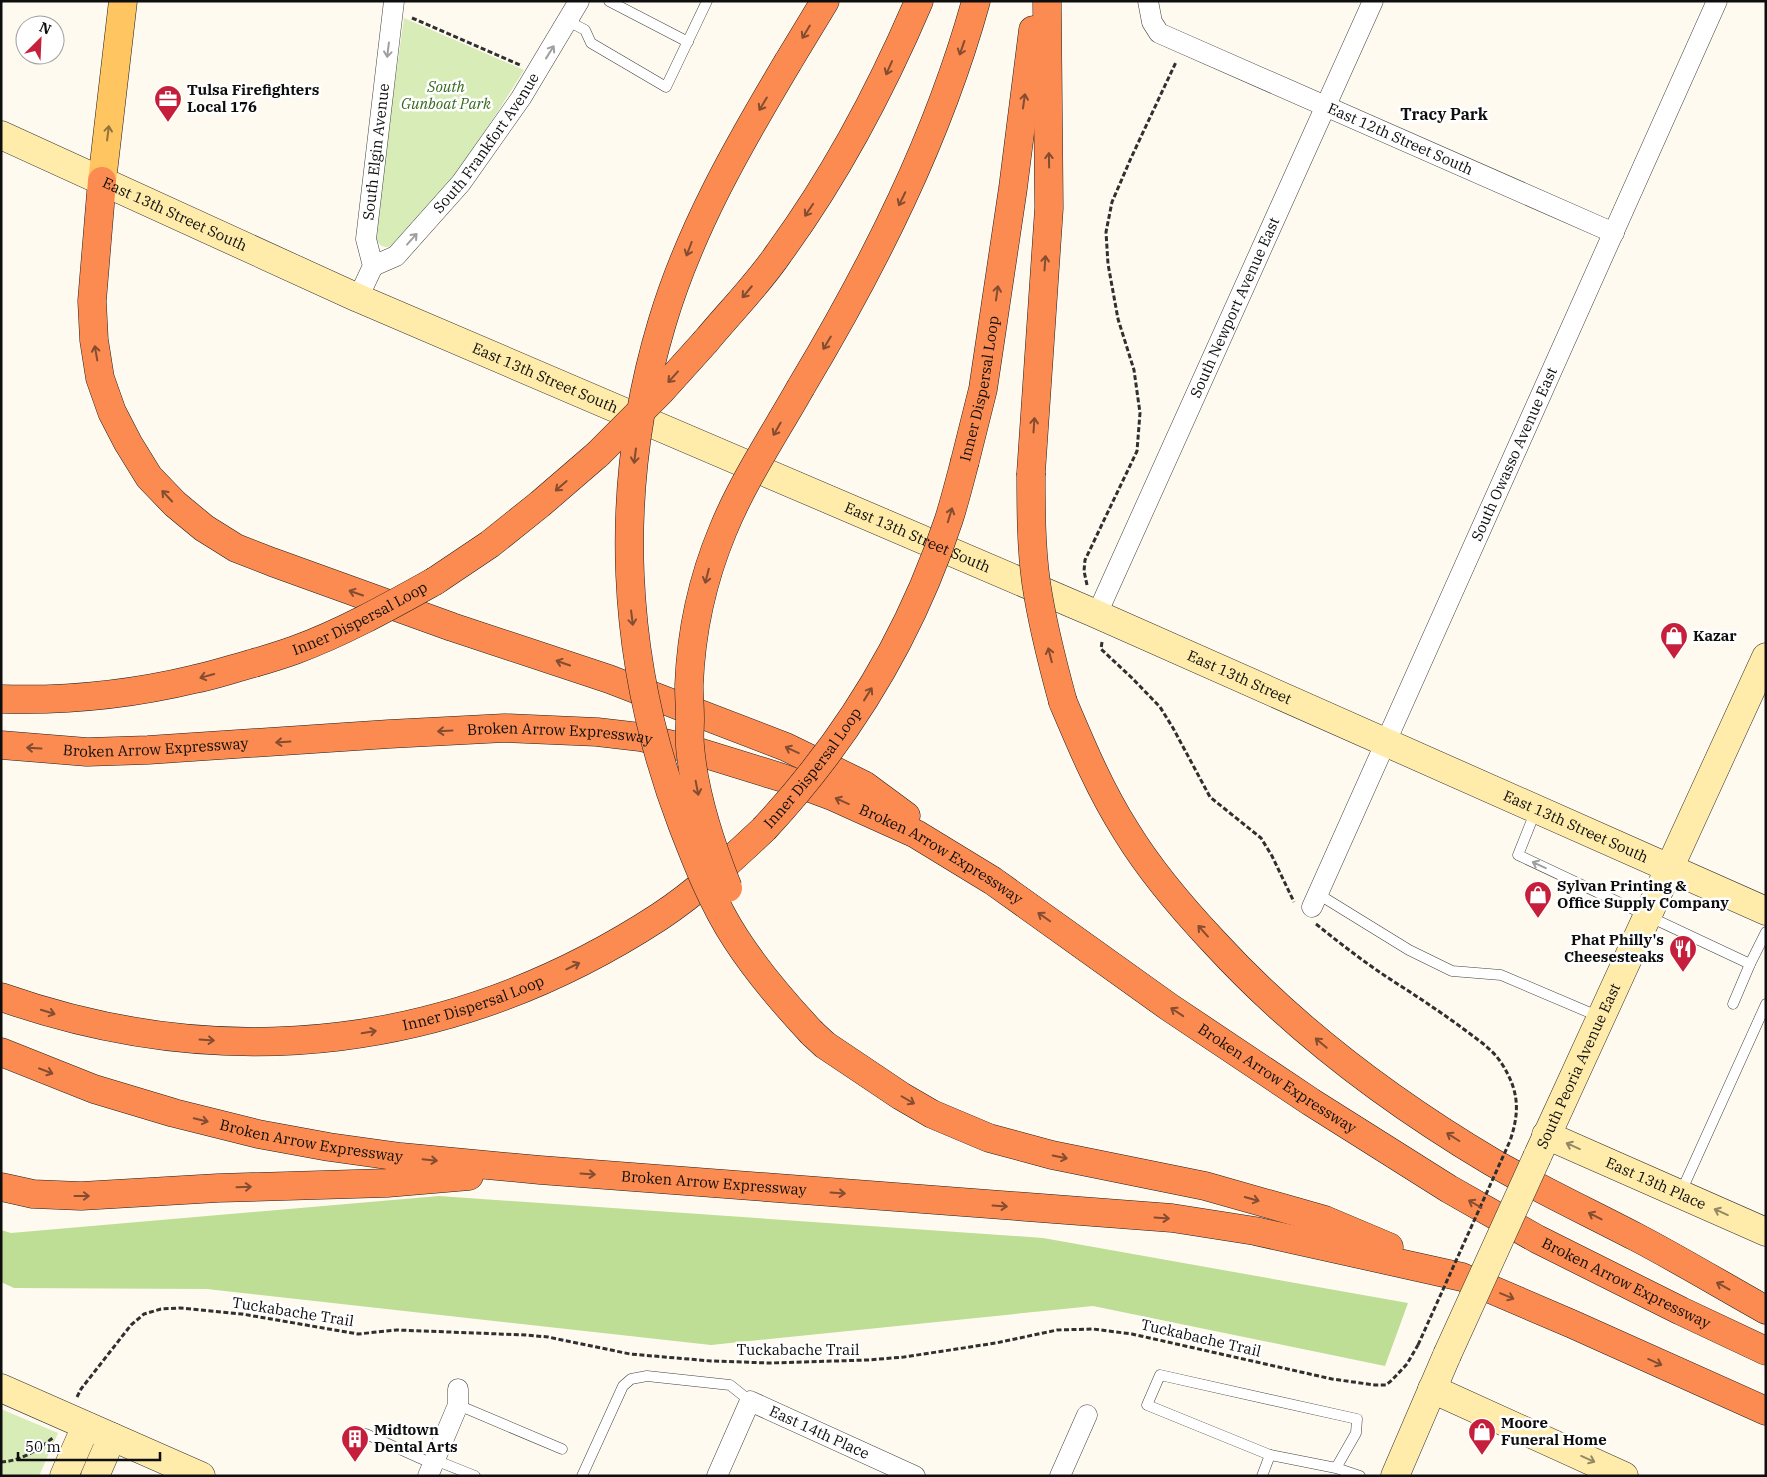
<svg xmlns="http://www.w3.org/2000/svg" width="1767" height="1477" font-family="'IBM Plex Serif',serif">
<rect width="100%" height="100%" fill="#fffaef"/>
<g fill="#d8ecb7">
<path d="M404,18L524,70C507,98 414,245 388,247C379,248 376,239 374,232Z"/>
<path d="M1,1409L58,1433L39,1476H1Z"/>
</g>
<path fill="#bedd95" d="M439,1196L1043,1238L1408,1303L1385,1366L1093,1306L711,1345L207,1289L14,1288L1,1282V1230L11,1233Z"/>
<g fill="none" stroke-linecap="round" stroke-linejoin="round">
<defs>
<g id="lane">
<path d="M609,1L688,42"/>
<path d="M568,21L585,30L591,43L666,87L707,1"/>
<path d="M1536,810L1518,855L1750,964L1766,932"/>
<path d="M1318,894L1409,950L1452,971L1501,975L1600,1017"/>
<path d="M1733,1004L1750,964"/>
<path d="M1681,1192L1766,1004"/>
<path d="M458,1405L562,1449"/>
<path d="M366,1434L433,1464"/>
<path d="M435,1460L475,1476"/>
<path d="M1336,1468L1356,1433L1357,1419L1160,1375L1147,1405L1270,1455L1336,1468L1360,1476"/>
<path d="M582,1476L623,1386L631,1379L647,1376L730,1385L750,1401"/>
<path d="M1262,1476L1270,1455"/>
</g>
<g id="street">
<path id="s1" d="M1148,1L1152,22L1159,33L1614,233"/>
<path id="s2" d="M373,266L396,256L461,183L521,98L579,1"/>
<path id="s3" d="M358,298L373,266L366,239L394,1"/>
<path id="s4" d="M1097,614L1373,1"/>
<path id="s5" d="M1312,907L1717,1"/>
<path d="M428,1476L458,1405V1389"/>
<path id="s6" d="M717,1476L750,1401L915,1476"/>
<path d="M1060,1476L1087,1415"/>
</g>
<g id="secondary">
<path id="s7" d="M1,135L358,298L1094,613L1766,911"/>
<path id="s8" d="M1546,1135L1766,1232"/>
<path id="s9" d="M1537,1157L1766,657"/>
<path d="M1,1388L201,1476"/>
<path d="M1432,1389L1624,1476"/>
<path d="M64,1476L86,1426"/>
<path d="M95,1476L112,1437"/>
<path d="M1395,1476L1447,1355"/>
</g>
<path id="primary" d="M102,181L123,1"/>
<g id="highway">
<path d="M788,62L825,1"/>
<path d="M102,181L92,301L94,340L100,378L112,412L128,443L149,477L175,504L204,528L236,548L272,562L452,627L609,679L786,747L864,785L906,816"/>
<path d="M706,341C730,312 758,284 779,253C836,175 881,90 919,1"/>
<path d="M801,387C874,265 938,138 976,1"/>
<path id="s10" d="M965,461L983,389L1013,188L1033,30"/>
<path d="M1031,473L1049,208L1047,1"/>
<path d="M435,581L490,544L540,504L598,454"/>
<path d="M1,699C66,701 133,694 195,679C215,675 235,668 254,663"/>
<path d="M1063,702C1082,747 1100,790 1126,831C1151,872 1182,908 1215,943C1295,1030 1391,1102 1492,1162C1539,1189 1588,1212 1636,1237C1680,1260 1723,1286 1766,1310"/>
<path id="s11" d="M1,745L87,752L148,750L389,734L505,728L597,732L640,737L686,748L783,778L834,797L916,834L993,881L1169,1007L1311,1102L1449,1189L1537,1239L1681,1311L1766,1351"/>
<path id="s12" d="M1,997C229,1077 456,1049 659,917C697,892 731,860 764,829"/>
<path d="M812,1033L825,1045L901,1096L932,1114L989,1138L1052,1155L1205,1186L1325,1220L1389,1247"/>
<path id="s13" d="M1,1052L94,1089L174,1113L258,1134L329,1147L401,1157L540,1170L1172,1218L1255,1231L1462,1277L1572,1324L1766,1411"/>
<path d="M1,1187L33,1194L81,1196L218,1188L387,1183L469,1176"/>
</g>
</defs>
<use href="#lane" stroke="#414141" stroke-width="11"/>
<use href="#street" stroke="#414141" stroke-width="21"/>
<use href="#secondary" stroke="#303030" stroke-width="29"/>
<use href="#primary" stroke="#1f1f1f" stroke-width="29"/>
<use href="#highway" stroke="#1f1f1f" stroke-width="29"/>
<g stroke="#303030" stroke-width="3" stroke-dasharray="5 2.5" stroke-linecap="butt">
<path d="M412,18L520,65"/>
<path d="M1087,585L1084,571L1085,560L1137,451L1140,413L1134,370L1118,319L1108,264L1106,232L1112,202L1131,158L1176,62"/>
<path d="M1102,642L1101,649L1132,678L1160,707L1173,728L1210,797L1261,838L1272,856L1294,902"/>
<path d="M1316,924C1342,945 1368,965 1396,983C1421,999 1445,1015 1469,1033C1481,1042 1494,1051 1502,1064C1519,1091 1520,1111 1510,1141"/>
<path d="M77,1397L81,1389L131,1325L144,1314L161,1309L180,1308L242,1314L358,1334L397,1330L526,1335L548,1337L630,1354L711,1361L770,1363L868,1360L904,1357L996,1343L1057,1330L1093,1329L1132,1334L1332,1379L1375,1385H1386L1392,1380L1407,1364L1418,1345"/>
<path d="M1,1462C22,1461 39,1449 54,1437"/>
</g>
<use href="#lane" stroke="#fff" stroke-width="10"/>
<use href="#street" stroke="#fff" stroke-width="20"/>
<use href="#secondary" stroke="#ffecaa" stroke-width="28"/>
<use href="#primary" stroke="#ffc560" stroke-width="28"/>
<use href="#highway" stroke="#fb8b51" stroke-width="28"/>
<defs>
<path id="secondary-bridge" d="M1447,1355L1537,1157"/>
<g id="highway-bridge">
<path d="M788,62C738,146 690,229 662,323C612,490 620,661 682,824C697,863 713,904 736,939C758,973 784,1003 812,1033"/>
<path d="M598,454L660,392L706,341"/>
<path d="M1031,473C1031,509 1031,546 1036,582C1042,623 1052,662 1063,702"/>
<path id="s14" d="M254,663C268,659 281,655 295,650C344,632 390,606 435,581"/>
<path id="s15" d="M764,829C847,740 911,635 949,519C955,500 960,480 965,461"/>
<path d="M728,888C710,843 694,795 690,746C689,737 690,728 690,719C690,708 689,696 689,685C691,633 703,578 723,530C743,481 775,433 801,387"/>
</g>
</defs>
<use href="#secondary-bridge" stroke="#303030" stroke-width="29" stroke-linecap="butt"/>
<use href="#highway-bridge" stroke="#1f1f1f" stroke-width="29" stroke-linecap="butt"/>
<path stroke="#303030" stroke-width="3" stroke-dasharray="5 2.5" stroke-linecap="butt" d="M1418,1345L1510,1141"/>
<use href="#secondary-bridge" stroke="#ffecaa" stroke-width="28"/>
<use href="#highway-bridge" stroke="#fb8b51" stroke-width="28"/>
</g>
<defs><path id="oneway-shaft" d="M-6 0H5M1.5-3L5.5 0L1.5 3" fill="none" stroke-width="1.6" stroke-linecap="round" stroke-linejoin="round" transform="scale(1.25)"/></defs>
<g stroke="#844c30">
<use href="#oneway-shaft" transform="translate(806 32) rotate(121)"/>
<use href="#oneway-shaft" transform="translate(962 48) rotate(109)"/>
<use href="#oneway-shaft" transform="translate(889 68) rotate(114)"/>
<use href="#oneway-shaft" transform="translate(1024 101) rotate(-82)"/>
<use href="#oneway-shaft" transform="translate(763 104) rotate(121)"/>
<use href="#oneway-shaft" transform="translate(1049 160) rotate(-91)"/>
<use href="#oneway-shaft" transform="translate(902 199) rotate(116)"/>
<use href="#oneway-shaft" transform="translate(809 210) rotate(124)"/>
<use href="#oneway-shaft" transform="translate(689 249) rotate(111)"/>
<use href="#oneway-shaft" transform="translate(1045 263) rotate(-86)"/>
<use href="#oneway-shaft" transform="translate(747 292) rotate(130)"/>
<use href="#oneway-shaft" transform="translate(997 293) rotate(-82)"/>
<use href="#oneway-shaft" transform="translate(827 343) rotate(121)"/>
<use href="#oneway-shaft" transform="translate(96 353) rotate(-100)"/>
<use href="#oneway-shaft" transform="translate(673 377) rotate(132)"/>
<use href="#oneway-shaft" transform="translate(1034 425) rotate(-86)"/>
<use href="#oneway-shaft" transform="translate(777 429) rotate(120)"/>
<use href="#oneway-shaft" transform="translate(635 456) rotate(97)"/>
<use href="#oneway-shaft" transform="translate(561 486) rotate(139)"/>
<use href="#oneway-shaft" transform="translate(167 496) rotate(-133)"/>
<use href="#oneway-shaft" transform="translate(950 515) rotate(-73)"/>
<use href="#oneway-shaft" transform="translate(707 576) rotate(104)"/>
<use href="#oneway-shaft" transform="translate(356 593) rotate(-161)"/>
<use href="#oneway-shaft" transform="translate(632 618) rotate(83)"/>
<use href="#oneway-shaft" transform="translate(1050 655) rotate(-104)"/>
<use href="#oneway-shaft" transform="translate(563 663) rotate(-161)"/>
<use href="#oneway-shaft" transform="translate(207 676) rotate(165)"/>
<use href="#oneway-shaft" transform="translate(868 694) rotate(-58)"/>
<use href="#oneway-shaft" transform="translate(445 731) rotate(177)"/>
<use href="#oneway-shaft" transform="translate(283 742) rotate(176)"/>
<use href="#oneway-shaft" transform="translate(34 748) rotate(-177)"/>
<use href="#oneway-shaft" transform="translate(792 750) rotate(-155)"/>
<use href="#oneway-shaft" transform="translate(697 788) rotate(79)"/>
<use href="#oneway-shaft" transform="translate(842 801) rotate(-156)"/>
<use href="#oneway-shaft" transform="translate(1044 917) rotate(-145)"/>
<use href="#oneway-shaft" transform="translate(1203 931) rotate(-132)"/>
<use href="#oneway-shaft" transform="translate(573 966) rotate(-26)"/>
<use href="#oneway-shaft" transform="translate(48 1012) rotate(17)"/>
<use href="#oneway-shaft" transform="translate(1177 1012) rotate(-146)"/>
<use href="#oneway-shaft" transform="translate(369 1032) rotate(-10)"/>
<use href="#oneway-shaft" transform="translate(207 1040) rotate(4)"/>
<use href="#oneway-shaft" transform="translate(1321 1043) rotate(-140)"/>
<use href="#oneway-shaft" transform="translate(46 1071) rotate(21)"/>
<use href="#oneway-shaft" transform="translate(908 1100) rotate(30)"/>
<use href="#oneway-shaft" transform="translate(201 1120) rotate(14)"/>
<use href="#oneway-shaft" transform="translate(1453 1137) rotate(-148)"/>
<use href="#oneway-shaft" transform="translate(1060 1157) rotate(12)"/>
<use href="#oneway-shaft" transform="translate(430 1160) rotate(6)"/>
<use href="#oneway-shaft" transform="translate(588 1174) rotate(4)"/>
<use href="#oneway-shaft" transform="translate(244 1187) rotate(-2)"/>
<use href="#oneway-shaft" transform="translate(838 1193) rotate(4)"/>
<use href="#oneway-shaft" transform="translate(82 1196)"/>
<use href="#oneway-shaft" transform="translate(1252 1199) rotate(16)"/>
<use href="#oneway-shaft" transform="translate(1475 1204) rotate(-150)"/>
<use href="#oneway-shaft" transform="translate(1000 1206) rotate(4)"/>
<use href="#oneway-shaft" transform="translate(1595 1216) rotate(-153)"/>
<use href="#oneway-shaft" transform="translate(1162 1218) rotate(4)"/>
<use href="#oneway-shaft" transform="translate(1723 1286) rotate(-151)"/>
<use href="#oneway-shaft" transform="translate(1507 1296) rotate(23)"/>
<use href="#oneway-shaft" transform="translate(1655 1362) rotate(24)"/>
</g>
<g stroke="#9f9f9f">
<use href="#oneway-shaft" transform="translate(388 50) rotate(97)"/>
<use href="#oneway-shaft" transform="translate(550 52) rotate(-58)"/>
<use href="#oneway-shaft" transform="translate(412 239) rotate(-48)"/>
<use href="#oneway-shaft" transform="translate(1539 865) rotate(-155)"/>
</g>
<use stroke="#93733b" href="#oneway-shaft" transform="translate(108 133) rotate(-83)"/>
<g stroke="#938864">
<use href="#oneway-shaft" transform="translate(1573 1146) rotate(-156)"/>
<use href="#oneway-shaft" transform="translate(1721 1212) rotate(-156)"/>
<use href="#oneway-shaft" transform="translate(1588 1459) rotate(24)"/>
</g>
<defs>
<symbol id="office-pin" viewBox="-11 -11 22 30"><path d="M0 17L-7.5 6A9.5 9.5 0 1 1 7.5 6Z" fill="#c51f3b" stroke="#fff"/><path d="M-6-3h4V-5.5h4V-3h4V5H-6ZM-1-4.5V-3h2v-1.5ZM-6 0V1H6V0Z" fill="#fff"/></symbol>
<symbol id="shop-pin" viewBox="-11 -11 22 30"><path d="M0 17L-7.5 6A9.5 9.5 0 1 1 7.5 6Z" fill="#c51f3b" stroke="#fff"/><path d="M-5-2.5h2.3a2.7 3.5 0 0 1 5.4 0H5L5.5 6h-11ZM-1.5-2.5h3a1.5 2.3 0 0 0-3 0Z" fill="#fff"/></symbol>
<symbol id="restaurant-pin" viewBox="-11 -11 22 30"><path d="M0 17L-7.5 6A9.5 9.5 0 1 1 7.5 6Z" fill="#c51f3b" stroke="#fff"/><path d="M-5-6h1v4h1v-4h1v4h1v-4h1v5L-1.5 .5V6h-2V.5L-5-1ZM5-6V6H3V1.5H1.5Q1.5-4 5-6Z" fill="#fff"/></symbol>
<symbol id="building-pin" viewBox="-11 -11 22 30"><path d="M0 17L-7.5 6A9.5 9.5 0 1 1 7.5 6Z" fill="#c51f3b" stroke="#fff"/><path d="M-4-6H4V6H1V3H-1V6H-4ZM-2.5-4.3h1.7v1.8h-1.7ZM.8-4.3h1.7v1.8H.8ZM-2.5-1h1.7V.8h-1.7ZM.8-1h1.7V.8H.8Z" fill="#fff"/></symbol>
</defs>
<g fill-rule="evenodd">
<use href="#office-pin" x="152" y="83" width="32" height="43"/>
<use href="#shop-pin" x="1658" y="620" width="32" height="43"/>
<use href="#shop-pin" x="1522" y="879" width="32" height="43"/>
<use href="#restaurant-pin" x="1667" y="933" width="32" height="43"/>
<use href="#shop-pin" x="1466" y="1416" width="32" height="43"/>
<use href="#building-pin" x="339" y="1423" width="32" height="43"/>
</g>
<g text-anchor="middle" stroke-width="5" stroke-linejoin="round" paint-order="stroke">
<g font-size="15" font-style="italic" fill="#34691b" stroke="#fff">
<text x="446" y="92">South<tspan x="446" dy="17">Gunboat Park</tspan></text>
</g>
<g font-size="15" font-weight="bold" fill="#0e0e0e" stroke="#fff" text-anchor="start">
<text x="187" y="95">Tulsa Firefighters<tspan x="187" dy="17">Local 176</tspan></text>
<text x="1693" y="641">Kazar</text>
<text x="1557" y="891">Sylvan Printing &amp;<tspan x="1557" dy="17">Office Supply Company</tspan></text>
<text x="1664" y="945" text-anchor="end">Phat Philly's<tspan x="1664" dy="17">Cheesesteaks</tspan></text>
<text x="1501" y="1428">Moore<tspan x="1501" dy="17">Funeral Home</tspan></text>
<text x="374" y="1435">Midtown<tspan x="374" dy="17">Dental Arts</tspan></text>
</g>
<g font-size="15" fill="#0e0e0e" stroke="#fff">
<text dy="5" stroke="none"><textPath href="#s1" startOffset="298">East 12th Street South</textPath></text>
<text dy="5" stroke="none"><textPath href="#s2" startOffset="170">South Frankfort Avenue</textPath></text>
<text dy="5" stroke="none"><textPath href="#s3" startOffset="151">South Elgin Avenue</textPath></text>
<text dy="5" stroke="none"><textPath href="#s7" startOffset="191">East 13th Street South</textPath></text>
<text dy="5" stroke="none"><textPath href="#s4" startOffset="336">South Newport Avenue East</textPath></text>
<text dy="5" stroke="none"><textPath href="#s7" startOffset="596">East 13th Street South</textPath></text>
<text dy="5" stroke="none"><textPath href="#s10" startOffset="74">Inner Dispersal Loop</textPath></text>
<text dy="5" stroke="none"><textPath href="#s5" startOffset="496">South Owasso Avenue East</textPath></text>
<text dy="5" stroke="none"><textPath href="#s7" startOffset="1001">East 13th Street South</textPath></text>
<text dy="5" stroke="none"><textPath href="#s14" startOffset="115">Inner Dispersal Loop</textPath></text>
<text dy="5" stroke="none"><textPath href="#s7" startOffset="1352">East 13th Street</textPath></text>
<text dy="5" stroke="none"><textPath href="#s11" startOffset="560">Broken Arrow Expressway</textPath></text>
<text dy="5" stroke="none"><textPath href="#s11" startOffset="155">Broken Arrow Expressway</textPath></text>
<text dy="5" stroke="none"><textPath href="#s15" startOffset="78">Inner Dispersal Loop</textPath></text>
<text dy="5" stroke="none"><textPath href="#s7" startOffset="1720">East 13th Street South</textPath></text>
<text dy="5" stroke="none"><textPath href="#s11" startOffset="965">Broken Arrow Expressway</textPath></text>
<text dy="5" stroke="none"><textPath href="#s12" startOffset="482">Inner Dispersal Loop</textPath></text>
<text dy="5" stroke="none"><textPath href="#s9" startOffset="100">South Peoria Avenue East</textPath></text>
<text dy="5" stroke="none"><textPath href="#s11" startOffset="1370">Broken Arrow Expressway</textPath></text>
<text dy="5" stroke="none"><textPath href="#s13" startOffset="324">Broken Arrow Expressway</textPath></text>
<text dy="5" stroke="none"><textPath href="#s8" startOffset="120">East 13th Place</textPath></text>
<text dy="5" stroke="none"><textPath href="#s13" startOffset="729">Broken Arrow Expressway</textPath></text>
<text dy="5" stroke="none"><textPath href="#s11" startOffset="1775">Broken Arrow Expressway</textPath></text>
<text transform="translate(293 1312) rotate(9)" y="5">Tuckabache Trail</text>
<text transform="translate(1201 1338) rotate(13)" y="5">Tuckabache Trail</text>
<text x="798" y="1355">Tuckabache Trail</text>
<text dy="5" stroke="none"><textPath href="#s6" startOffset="158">East 14th Place</textPath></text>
</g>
<g font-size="16" font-weight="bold" fill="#0e0e0e" stroke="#fff">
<text x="1444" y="120">Tracy Park</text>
</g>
</g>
<rect width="1767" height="1477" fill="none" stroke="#0e0e0e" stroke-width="5"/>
<g transform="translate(40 40) rotate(24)"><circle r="24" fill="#ffffff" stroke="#9f9f9f"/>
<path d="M0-4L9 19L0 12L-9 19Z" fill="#c51f3b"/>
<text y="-8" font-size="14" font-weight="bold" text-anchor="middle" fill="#0e0e0e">N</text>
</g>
<path d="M18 1452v8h142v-8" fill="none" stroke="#0e0e0e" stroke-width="2.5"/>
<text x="25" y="1452" font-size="15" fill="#0e0e0e" stroke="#ffffff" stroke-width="4" paint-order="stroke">50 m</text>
</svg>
